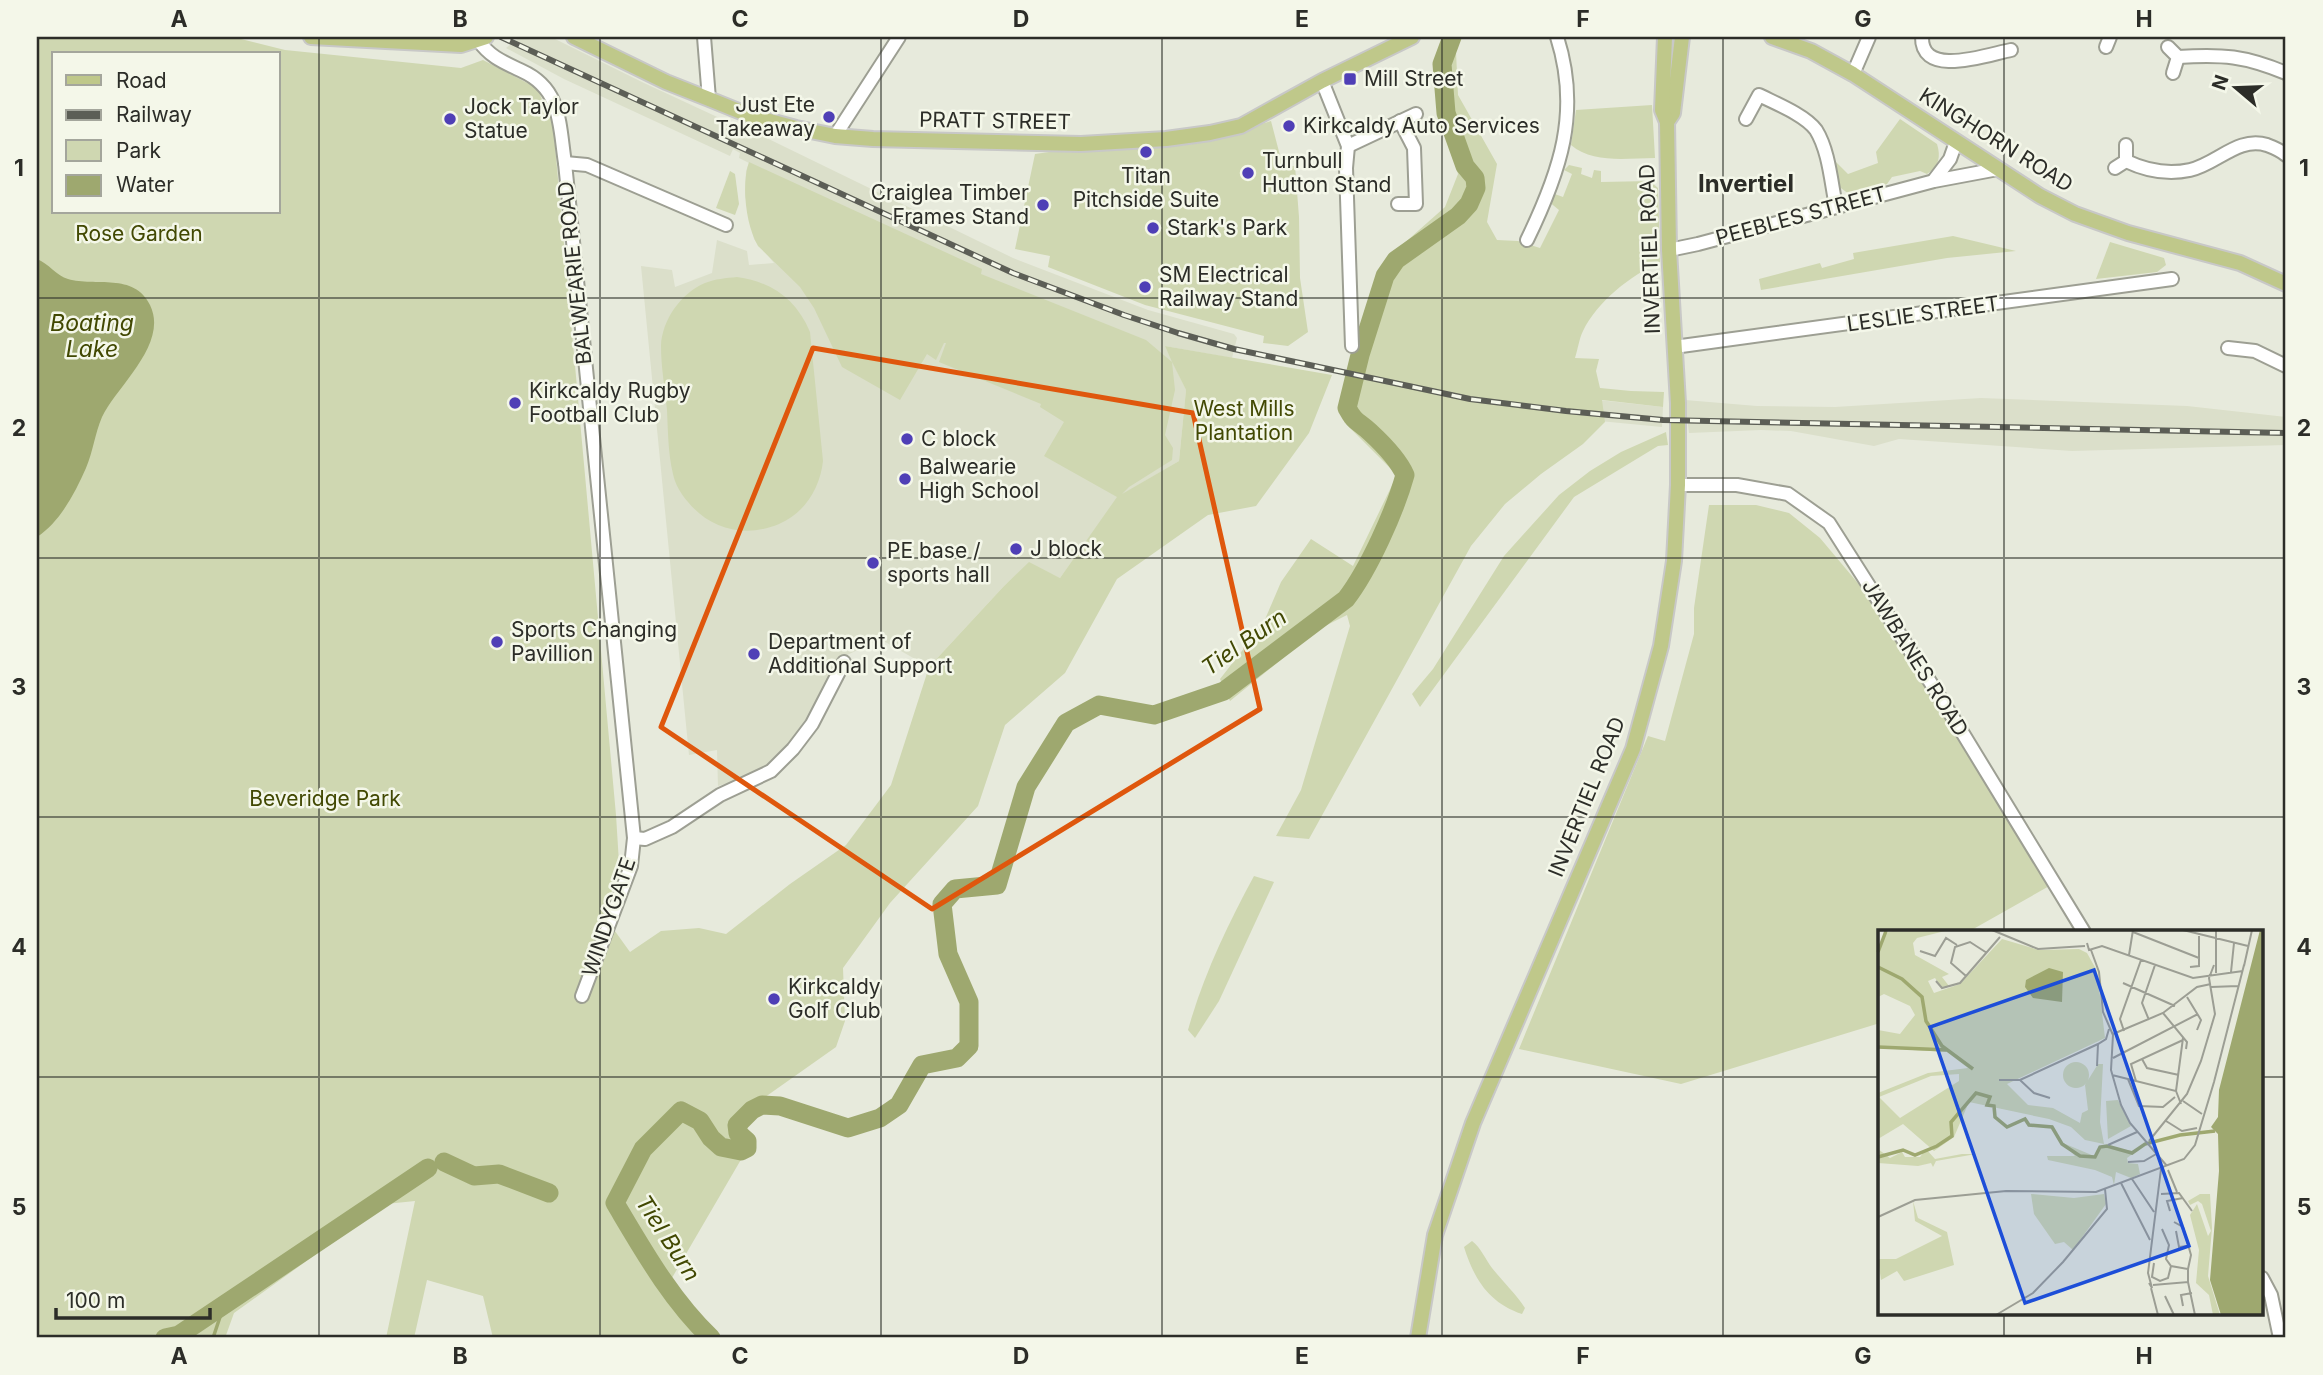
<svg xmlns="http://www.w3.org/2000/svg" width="2323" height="1375" font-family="Inter,sans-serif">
<rect width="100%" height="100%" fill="#e7eadc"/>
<g fill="#dbdfca">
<path d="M520,37H551L644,83L741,128L739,135L746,139L750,130L1013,258L1148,310L1234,334L1237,338L1232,358L1165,346L1186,390L1179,461L1118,497L1060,578L1029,563L1004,586L929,667L880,639L841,658L814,711L797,736L779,757L751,776L718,786L717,750L689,755L641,266L672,270L675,287L712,273L717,240L747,251L749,265L774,263L754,239L745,195L746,171L749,163L739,158L740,153L733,149L730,156L564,79L506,48Z"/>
<path d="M1981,398L2187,406L2286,417V445L2072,451L1899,439L1874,446L1791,431L1761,430L1689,433L1685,400L1757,406L1835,407Z"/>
<path d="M1598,400L1663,407L1662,427L1589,420Z"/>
</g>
<g fill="#cfd7b1" fill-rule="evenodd">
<path d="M37,37H233L285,50L461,68L483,60L537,88L553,124L616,815L619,863L604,922L612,927L630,952L661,931L699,928L726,934L790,884L846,845L891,785L929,667L1004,586L1029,562L1060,578L1117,497L1044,456L1064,422L1040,407L1041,404L939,362L946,343H944L936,360L927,354L900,400L842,367L814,308L800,287L758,246C746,226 741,185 749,162L982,269L981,274L1146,340L1172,362L1165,346L1332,375L1309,433L1256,506L1208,515L1117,579L1065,673L1005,725L978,806L890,903L843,968L845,1021L836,1047L758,1102L748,1125L746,1151L669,1283L723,1338H493L483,1296L427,1280L414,1338H386L415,1201L386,1204L234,1313L225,1338H37ZM54,54H278V212H54ZM1172,362L1186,390L1179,461L1122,494L1129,487L1172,460L1173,448L1165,435L1175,390Z"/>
<path d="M1442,43L1456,52L1458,95L1497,164L1487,222L1497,240L1518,241L1540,248L1559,210L1548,201L1552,193L1563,197L1572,174L1564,170L1569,165L1582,168L1581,174L1592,178L1594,170L1601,171V182L1650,181L1658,188L1660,262C1631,275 1597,302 1583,331C1579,339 1578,349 1575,358L1599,359L1596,371L1600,388L1631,391L1664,392L1663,407L1602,400L1605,422L1583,444L1541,474L1505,504L1471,546L1309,839L1276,836L1301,790L1350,626L1347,615L1319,629L1230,701L1220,679L1263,624L1281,582L1311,539L1353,566L1397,475L1344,422V406L1377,282L1392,254L1445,207L1458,174L1437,98Z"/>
<path d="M1652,105L1655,158C1627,158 1593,164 1571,145L1576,110Z"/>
<path d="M1900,119L1937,144C1941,157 1939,166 1927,174L1920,171L1892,177L1887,184L1849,194L1838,186L1833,159L1848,174L1878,163L1876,152Z"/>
<path d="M1271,121L1283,167L1295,166L1299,217L1300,278L1308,332L1288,346L1263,343L1264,336L1145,305L1048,267L1050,256L1015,249L1035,154C1082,146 1129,150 1176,146C1208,144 1240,131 1271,121Z"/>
<path d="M730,171L735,174L739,204L735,215L716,208Z"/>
<path d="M1953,236L2016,251L1947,258L1761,290L1759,279L1820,263L1822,268L1854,259L1853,253Z"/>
<path d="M2110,242L2164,258L2166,265L2157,272L2096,279Z"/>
<path d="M737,277C772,282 796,299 810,332L823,461C820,488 805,513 779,524C746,538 711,530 688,502C681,494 675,484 673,474C668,453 668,431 667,410C665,389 661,367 661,346C662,320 681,293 705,283C715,279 726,278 737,277Z"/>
<path d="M1666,432L1668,445L1658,446L1574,497L1420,707L1412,694L1433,669L1504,556L1559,495L1590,471L1621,452Z"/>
<path d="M1709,505H1756L1789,513L1820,538L1867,594L2051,885L1968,932H1880V1023L1681,1084L1519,1049L1648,736L1665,741L1694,634V608Z"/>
<path d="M1254,876L1274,882L1219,1001L1195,1038L1188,1030C1203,976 1227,926 1254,876Z"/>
<path d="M1472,1241C1482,1249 1485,1259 1492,1268C1503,1282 1516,1294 1525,1308L1522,1314C1489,1303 1474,1279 1464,1247Z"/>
</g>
<path fill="#9ea86f" d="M37,259C48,263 57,276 68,279C95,287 134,272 150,305C169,344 117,386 102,417C95,433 93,452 86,468C75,493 60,522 37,537Z"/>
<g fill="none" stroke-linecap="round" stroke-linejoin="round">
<path stroke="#9ea86f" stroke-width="3.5" d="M213,1338L224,1305"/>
<g stroke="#9ea86f" stroke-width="19">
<path d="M444,1162L474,1176L499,1174L549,1193"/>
<path d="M165,1338L179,1335L428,1168"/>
<path d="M711,1338C671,1300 643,1250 615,1203L643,1149L681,1111L700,1121L711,1138L721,1147L741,1151L747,1148V1141L738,1133L737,1125L752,1110L762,1105L780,1106L848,1128L880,1118L899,1105L922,1065L957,1058L969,1046V1002L948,954L942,904L955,889L997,885L1026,787L1066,723L1099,705L1154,715L1224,691L1346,599C1369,569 1395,511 1405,475C1398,459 1383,444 1370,432C1358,421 1355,423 1347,408L1360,355L1385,276L1396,260L1458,216L1469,204L1476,188L1475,178L1465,166L1446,113L1442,64L1452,37"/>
</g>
<defs>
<g id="minor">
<path d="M704,37L709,99"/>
<path d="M1922,37C1921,79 1989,54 2011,50"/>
<path d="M478,40C490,57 503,62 522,71C562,89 559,125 565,163L634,838L631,866L582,996"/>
<path d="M2106,47L2110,37"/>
<path d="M2168,47L2178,57L2173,73"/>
<path d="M2178,57C2223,54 2245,56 2286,73"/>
<path d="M1853,74L1869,37"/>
<path d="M1322,81L1348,146L1346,168L1352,346"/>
<path d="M1746,119L1759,95C1775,103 1805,115 1816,130C1829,151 1831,182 1836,206"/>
<path d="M835,136L899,37"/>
<path d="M1348,146L1416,114"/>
<path d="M2126,161C2147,171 2167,175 2190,170C2217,164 2238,136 2267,145C2275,148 2280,150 2286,155"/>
<path d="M565,163L587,165L726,225"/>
<path d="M2115,168L2126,161V145"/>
<path d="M1934,180L1950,159L1956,142"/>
<path d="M1398,204H1416L1414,148L1400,121"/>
<path d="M1527,240C1560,172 1581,112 1557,37"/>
<path d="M1669,250L1698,244L1934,181L1998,169"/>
<path d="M1674,347L2172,279"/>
<path d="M2228,348L2255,351L2286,366"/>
<path d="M1678,485H1737L1788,494L1829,523L1962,732L2084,932"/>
<path d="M634,838L645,839L672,827L720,795L771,771L793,749L812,724L844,662"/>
<path d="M2262,1278L2271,1295L2280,1338"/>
</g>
<g id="major">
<path d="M311,37L461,45L486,37"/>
<path d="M574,37L666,82L709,99L751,116L796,128L835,136L873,139L1081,144L1166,139L1210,133L1241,126L1322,81L1412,37"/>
<path d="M1772,37L1811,51L1853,74L2040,196L2075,214L2128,233L2240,263L2286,284"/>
<path d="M1667,122L1673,113L1682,37"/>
<path d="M1418,1338L1435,1235L1473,1123L1633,749L1661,646L1674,561L1678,485V403L1669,250L1667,122L1662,110L1665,37"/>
</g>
</defs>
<use href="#minor" stroke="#9d9f93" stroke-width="16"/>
<use href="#major" stroke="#c8c8c7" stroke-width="18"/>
<use href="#minor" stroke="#fff" stroke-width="12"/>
<use href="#major" stroke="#bfc88a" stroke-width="14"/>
<defs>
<path id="rail" d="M501,37L1013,273L1124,315L1178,333L1234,349L1470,399L1566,411L1663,420L2286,433"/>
</defs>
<use href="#rail" stroke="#5c5e56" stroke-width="6"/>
<use href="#rail" stroke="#f4f7e9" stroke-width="3.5" stroke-dasharray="10" stroke-linecap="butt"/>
</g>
<path fill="none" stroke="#df570d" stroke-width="5" stroke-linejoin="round" d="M813,348L1193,413L1260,709L932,909L661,727Z"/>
<path fill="none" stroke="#2c2d28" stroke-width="2" stroke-opacity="0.55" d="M319,37V1338M600,37V1338M881,37V1338M1162,37V1338M1442,37V1338M1723,37V1338M2004,37V932M37,298H2286M37,558H2286M37,817H2286M37,1077H1880M2262,1077H2286M2004,1314V1338"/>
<g fill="#4f3fb6" stroke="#f4f7e9" stroke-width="2.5">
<rect x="1343" y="72" width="14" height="14" rx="3.5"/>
<circle cx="829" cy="117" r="7"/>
<circle cx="450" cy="119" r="7"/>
<circle cx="1289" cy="126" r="7"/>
<circle cx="1146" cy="152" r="7"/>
<circle cx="1248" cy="173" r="7"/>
<circle cx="1043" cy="205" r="7"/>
<circle cx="1153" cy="228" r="7"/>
<circle cx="1145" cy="287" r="7"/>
<circle cx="515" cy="403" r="7"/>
<circle cx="907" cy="439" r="7"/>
<circle cx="905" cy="479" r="7"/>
<circle cx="1016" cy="549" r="7"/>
<circle cx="873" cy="563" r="7"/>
<circle cx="497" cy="642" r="7"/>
<circle cx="754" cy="654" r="7"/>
<circle cx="774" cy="999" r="7"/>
</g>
<g text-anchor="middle" stroke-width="5" stroke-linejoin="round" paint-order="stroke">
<g font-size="21" fill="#2c2d28" stroke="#f4f7e9" text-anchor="start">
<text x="1364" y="86">Mill Street</text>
<text x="815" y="112" text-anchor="end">Just Ete<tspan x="815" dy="24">Takeaway</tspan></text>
<text x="464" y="114">Jock Taylor<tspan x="464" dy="24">Statue</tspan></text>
<text x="1303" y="133">Kirkcaldy Auto Services</text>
<text x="1262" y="168">Turnbull<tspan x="1262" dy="24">Hutton Stand</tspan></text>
<text x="1146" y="183" text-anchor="middle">Titan<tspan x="1146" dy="24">Pitchside Suite</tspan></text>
<text x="1029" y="200" text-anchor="end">Craiglea Timber<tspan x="1029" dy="24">Frames Stand</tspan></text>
<text x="1167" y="235">Stark's Park</text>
<text x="1159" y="282">SM Electrical<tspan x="1159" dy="24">Railway Stand</tspan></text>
<text x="529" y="398">Kirkcaldy Rugby<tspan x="529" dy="24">Football Club</tspan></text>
<text x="921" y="446">C block</text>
<text x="919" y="474">Balwearie<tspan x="919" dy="24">High School</tspan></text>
<text x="1030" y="556">J block</text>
<text x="887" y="558">PE base /<tspan x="887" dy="24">sports hall</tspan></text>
<text x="511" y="637">Sports Changing<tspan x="511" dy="24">Pavillion</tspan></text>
<text x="768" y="649">Department of<tspan x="768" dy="24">Additional Support</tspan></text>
<text x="788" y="994">Kirkcaldy<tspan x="788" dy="24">Golf Club</tspan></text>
</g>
<g font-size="21" fill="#2c2d28" stroke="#f4f7e9">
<text transform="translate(995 121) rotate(1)" y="7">PRATT STREET</text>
<text transform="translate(1996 140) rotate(32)" y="7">KINGHORN ROAD</text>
<text transform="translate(1801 216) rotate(-15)" y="7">PEEBLES STREET</text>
<text transform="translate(1650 249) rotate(-92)" y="7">INVERTIEL ROAD</text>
<text transform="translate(575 273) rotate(-96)" y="7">BALWEARIE ROAD</text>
<text transform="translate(1923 314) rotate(-8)" y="7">LESLIE STREET</text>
<text transform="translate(1915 658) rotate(58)" y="7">JAWBANES ROAD</text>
<text transform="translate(1587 797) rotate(-68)" y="7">INVERTIEL ROAD</text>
<text transform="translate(609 917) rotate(-71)" y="7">WINDYGATE</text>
</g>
<g font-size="21" fill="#424903" stroke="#f4f7e9">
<text x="139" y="241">Rose Garden</text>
<text x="1244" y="416">West Mills<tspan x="1244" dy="24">Plantation</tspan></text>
<text x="325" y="806">Beveridge Park</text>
</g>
<g font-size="23" font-style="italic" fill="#414802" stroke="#f4f7e9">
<text x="92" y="331">Boating<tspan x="92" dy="26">Lake</tspan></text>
<text transform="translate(1244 642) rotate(-35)" y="8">Tiel Burn</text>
<text transform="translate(668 1238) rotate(57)" y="8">Tiel Burn</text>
</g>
<g font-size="24" font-weight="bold" fill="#2c2d28" stroke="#f4f7e9">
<text x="1746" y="192">Invertiel</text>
</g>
</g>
<g transform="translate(1878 930)">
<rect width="385" height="385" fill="#e7eadc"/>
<path d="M19,0H71L39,8L35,13L37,25L71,44L64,47L71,56L63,57L57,48L50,51L56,63L82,54L124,9L161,20L201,19L209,23L219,41L227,108L129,154L150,175L175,178L202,193L204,183L210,180L207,155L220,134H225L222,192L226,214L207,210L193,197L171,189L91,172L76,207L56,221L25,194L0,209V163L50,143L90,138L69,122L0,118V100L22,104L37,85L32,76L6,64L0,67V21L7,3ZM81,144V151L22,188L1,167L53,146ZM185 145a13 13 0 1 1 26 0a13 13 0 1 1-26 0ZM240,170L253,196L230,209L228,171ZM185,213L216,226L223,217L255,221L270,213L249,228L250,233L260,234L262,244L253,248L238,242L236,255L234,247L217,240L170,230L169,226H197ZM0,219L12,228L24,222L27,227H42L48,219L57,229L84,224H98L58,231L55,237L53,233L40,236L0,233ZM153,264L196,268L226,264L228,274L195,320L186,312L177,314L156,284ZM322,264H332L334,298L330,346L342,385H335L331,365L318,353L321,320L312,285L319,274L330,306L333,301L324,274L320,271L312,275L310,271ZM35,271L40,288L69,302L76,335L26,351L19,341L3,350L0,329H18L64,306L37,291Z" fill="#cfd7b1" fill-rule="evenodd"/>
<path d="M382,0H385V385H343L332,350L341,241L340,204L333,197L340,187L341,160ZM171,38L185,42L184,72L155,68L147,57L148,50Z" fill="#9ea86f"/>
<path fill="none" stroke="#9ea86f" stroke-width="3.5" d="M0,22L8,1M0,37L24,49L44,67L48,91L64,116L95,139M0,117L70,120M0,227L25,220L37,225L59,216L74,206L73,192L98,163L112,167L109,175L116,176L117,187L129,197L147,189L151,195L174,197L184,214L202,226L217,227L222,217L229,216L254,223L267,214L302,205L337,201"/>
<path fill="none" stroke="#9c9e94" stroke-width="2" d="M114,0L160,19L207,16M305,0L370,16M338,0V43M255,2L321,28M209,13L211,20L224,16L315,48L365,41M213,20L221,42L225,82L235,105L233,140L243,175L252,193L289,236M42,21L57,26L68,8L79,15M251,25L255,0M366,36L374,0M312,37L321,36V6M353,42L356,13M88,46L73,33L77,17L92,12L109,23M58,51L64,58L82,53L122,7M245,53L297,76M333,57L360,56M309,67L323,90L319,100M285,83L309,112L308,119M271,90L264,73L277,35M246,101L242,89L263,30M235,104L285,83L319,57L333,54M235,128L320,84M264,129L269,138L301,145M219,136L220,114M234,145L298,161L303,174M250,149L261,176L285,177L297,167M121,150H142L220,114L228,109L231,99M142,150L156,163L172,168M258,151L253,134L305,110M298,161L305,108M305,171L324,184M288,191L304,201L319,198M271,211L309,164L323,131L337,84L331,48L336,35M230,215L259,202M250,232L266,231L280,223M290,240L299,262M254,249L276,282M243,253L272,310M283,264L301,263L314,281M292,281L289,271L305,268M0,287L37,270L128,261L218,262L306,229L317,215L336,152L366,35M296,292L305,297L313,325L310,339M284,299L291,315L288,329L293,336L310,339V352M298,301L301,317L310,316M276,333L274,347L282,351L290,348L293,336M271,353L274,358L270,343L283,239M275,355L310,352L317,385M273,358L280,385M287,366L296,385M305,376L303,365L314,363M118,385L155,363L185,332L229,279L227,259"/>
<path fill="#1d4ed8" fill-opacity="0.15" stroke="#1d4ed8" stroke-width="3.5" d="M216,40L311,316L147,373L52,97Z"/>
<rect width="385" height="385" fill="none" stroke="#2c2d28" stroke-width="3.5"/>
</g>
<rect width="2323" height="1375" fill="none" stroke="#f4f7e9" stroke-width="77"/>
<rect x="52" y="52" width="228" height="161" fill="#f4f7e9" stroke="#a4a69c" stroke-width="2"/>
<rect x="66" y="75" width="35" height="10" fill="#bfc88a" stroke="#a4a69c" stroke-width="2"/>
<text x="116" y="88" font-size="21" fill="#2c2d28">Road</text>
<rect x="66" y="110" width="35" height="10" fill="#5c5e56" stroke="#a4a69c" stroke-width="2"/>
<text x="116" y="122" font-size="21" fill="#2c2d28">Railway</text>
<rect x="66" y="140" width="35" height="21" fill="#cfd7b1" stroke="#a4a69c" stroke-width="2"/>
<text x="116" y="158" font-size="21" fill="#2c2d28">Park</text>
<rect x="66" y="175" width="35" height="21" fill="#9ea86f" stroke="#a4a69c" stroke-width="2"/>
<text x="116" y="192" font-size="21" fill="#2c2d28">Water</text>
<g transform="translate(2236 88) rotate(289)" stroke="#f4f7e9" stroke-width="5" paint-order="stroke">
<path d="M0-5L12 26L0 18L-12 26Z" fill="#2c2d28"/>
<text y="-10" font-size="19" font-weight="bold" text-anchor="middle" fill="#2c2d28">N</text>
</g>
<path d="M56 1308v10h154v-10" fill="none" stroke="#2c2d28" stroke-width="3.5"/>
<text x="66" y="1308" font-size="21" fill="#2c2d28" stroke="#f4f7e9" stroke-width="5" paint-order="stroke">100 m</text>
<rect x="38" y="38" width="2246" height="1298" fill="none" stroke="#2c2d28" stroke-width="2.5"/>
<g font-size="23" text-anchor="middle" font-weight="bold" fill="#2c2d28">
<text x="179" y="27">A</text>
<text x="460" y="27">B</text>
<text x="740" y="27">C</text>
<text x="1021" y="27">D</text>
<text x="1302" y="27">E</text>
<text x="1583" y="27">F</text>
<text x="1863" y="27">G</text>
<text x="2144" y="27">H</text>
<text x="19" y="176">1</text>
<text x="2304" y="176">1</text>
<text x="19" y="436">2</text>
<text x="2304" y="436">2</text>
<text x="19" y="695">3</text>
<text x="2304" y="695">3</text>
<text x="19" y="955">4</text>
<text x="2304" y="955">4</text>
<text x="19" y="1215">5</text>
<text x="2304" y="1215">5</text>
<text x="179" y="1364">A</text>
<text x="460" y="1364">B</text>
<text x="740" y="1364">C</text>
<text x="1021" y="1364">D</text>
<text x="1302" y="1364">E</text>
<text x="1583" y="1364">F</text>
<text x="1863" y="1364">G</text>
<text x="2144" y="1364">H</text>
</g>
</svg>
